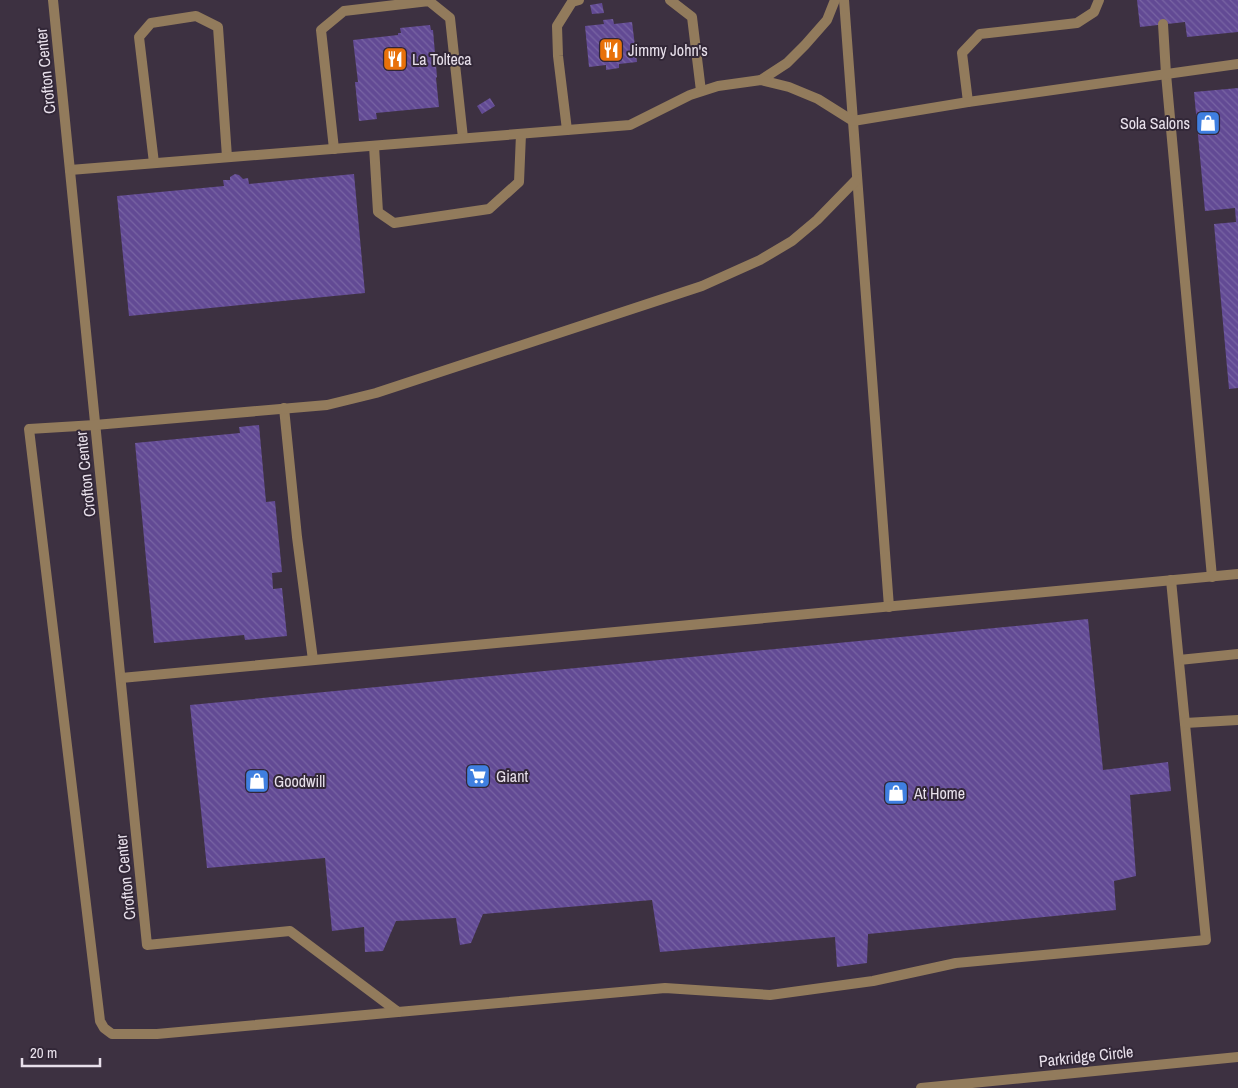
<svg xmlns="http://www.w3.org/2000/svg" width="1238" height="1088" font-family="'Archivo Narrow',sans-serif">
<defs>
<pattern id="building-back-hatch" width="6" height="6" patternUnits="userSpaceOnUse" patternTransform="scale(1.25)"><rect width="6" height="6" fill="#624a94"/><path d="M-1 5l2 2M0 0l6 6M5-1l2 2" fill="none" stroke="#7864a3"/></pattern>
</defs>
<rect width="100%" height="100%" fill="#3d3141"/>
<g fill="url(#building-back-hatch)">
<path d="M1137,0H1238V32L1187,37L1185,22L1140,27Z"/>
<path d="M602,3L604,13L592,14L590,5Z"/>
<path d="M613,19L614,24L632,22L637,62L619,64V68L606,70V65L589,67L585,26L604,24L603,20Z"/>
<path d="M430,25L431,30H433L437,77L436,78L439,107L376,113L377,119L359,121L355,82H358L353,40L398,35V33H401L400,28Z"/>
<path d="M1238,88V388L1229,389L1214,224L1236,222L1235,208L1205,211L1194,92Z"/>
<path d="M490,98L495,106L482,114L477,106Z"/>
<path d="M235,174L239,175L243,179L248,178L249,184L354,174L365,293L129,316L117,196L224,186L223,180H230V177Z"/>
<path d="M259,425L266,502L275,501L282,572L272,573L273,589L282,588L287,636L245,640L244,635L154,643L135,443L240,433L239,427Z"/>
<path d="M1088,619L1103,770L1168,762L1171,791L1130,795L1136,876L1114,881L1116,910L868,934L867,963L837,967L835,937L660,952L652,900L483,914L471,943L460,945L456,918L396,921L383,951L365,952L364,927L332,931L325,858L207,868L190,705Z"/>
</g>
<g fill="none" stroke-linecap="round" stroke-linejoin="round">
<g stroke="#927b5c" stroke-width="10">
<path d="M53,0L147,945L290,931L398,1012L665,988L770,995L873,981L956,963L1206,940L1171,580"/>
<path d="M670,0L692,17L701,91"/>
<path d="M844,0L889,607"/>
<path d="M1163,24L1166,74L1212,577"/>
<path d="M761,80L787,63L805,45L827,20L835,0"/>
<path d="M968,102L962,53L980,34L1077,23L1094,12L1099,0"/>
<path d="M567,130L558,56L557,26L572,2L579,0"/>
<path d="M374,146L378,212L394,223L489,209L519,182L521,134"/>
<path d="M334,149L321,30L344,11L429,1L450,18L463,138"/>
<path d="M154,163L139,37L151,23L196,16L218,27L227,157"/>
<path d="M70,170L630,125L690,95L718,86L761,80L789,87L818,99L853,121L968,102L1238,64"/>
<path d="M284,408L297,537L313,660"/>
<path d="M1179,660L1238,654"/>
<path d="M121,678L1238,574"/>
<path d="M1185,723L1238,720"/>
<path d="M398,1012L157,1034H112L104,1028L100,1021L29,429L95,425L327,405L376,393L702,286L760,260L792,241L817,220L857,179"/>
</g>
<path stroke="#927b5c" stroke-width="10" d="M921,1088L1238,1057"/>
</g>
<defs>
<symbol id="restaurant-square" viewBox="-11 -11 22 22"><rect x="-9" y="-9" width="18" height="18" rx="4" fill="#e8710a" stroke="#322737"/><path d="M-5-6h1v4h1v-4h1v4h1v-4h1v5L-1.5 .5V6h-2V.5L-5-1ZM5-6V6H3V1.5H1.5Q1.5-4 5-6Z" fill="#fff"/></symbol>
<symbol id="shop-square" viewBox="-11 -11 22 22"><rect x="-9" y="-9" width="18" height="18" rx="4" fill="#3f7fe0" stroke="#322737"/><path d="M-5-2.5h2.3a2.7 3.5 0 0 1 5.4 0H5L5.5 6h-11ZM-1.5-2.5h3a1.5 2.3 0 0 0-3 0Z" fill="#fff"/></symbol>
<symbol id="supermarket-square" viewBox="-11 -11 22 22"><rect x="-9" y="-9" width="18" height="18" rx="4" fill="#3f7fe0" stroke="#322737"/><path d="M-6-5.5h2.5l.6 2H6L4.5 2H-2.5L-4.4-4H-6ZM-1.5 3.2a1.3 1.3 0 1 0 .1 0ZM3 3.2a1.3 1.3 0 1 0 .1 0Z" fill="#fff"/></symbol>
</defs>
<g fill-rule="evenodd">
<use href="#restaurant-square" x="597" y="36" width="28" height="28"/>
<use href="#restaurant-square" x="381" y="45" width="28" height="28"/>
<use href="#shop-square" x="1194" y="109" width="28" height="28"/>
<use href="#supermarket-square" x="464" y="762" width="28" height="28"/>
<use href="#shop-square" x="243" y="767" width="28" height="28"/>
<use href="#shop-square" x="882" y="779" width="28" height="28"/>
</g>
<g text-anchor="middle" stroke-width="4" stroke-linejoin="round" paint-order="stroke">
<g font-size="16" fill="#e8e0eb" stroke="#322737" text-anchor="start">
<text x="628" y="56">Jimmy John's</text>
<text x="412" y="65">La Tolteca</text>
<text x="1190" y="129" text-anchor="end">Sola Salons</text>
<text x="496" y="782">Giant</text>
<text x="274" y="787">Goodwill</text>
<text x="914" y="799">At Home</text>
</g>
<g font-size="16" fill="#e8e0eb" stroke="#322737">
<text transform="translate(45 71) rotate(-96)" y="6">Crofton Center</text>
<text transform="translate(85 474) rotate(-96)" y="6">Crofton Center</text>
<text transform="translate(125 877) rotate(-96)" y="6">Crofton Center</text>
<text transform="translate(1086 1056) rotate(-6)" y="6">Parkridge Circle</text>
</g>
</g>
<path d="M22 1058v8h78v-8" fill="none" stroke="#e8e0eb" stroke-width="2.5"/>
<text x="30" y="1058" font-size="15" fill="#e8e0eb" stroke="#322737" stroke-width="4" paint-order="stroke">20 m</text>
</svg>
